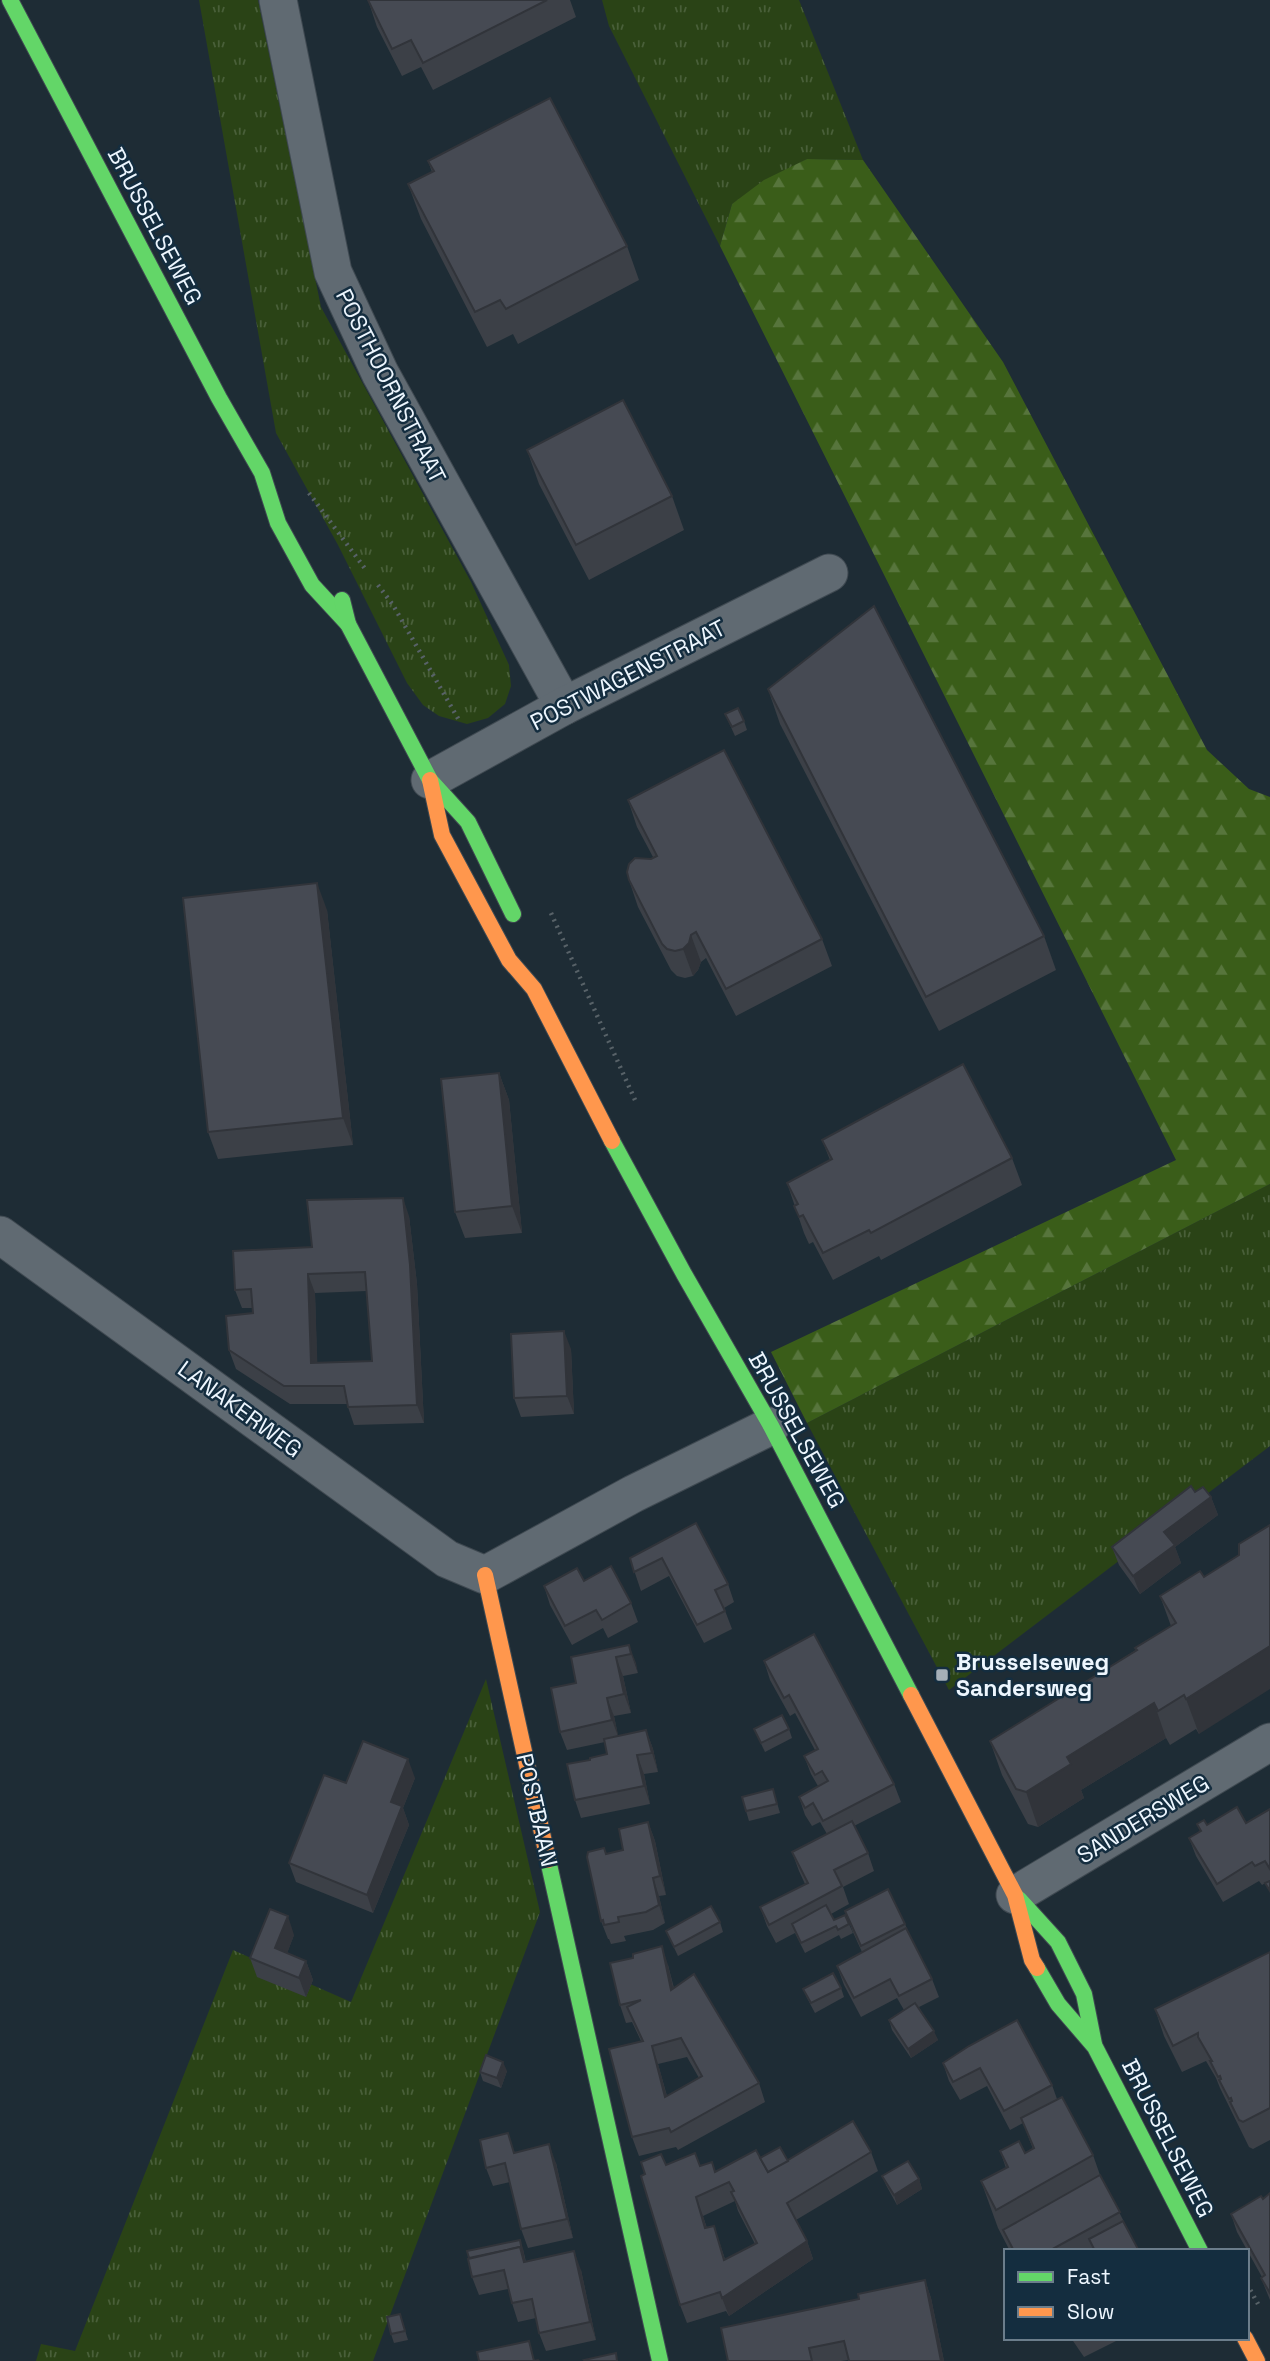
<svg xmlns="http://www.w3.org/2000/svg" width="1270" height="2361" font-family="'Space Grotesk',sans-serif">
<defs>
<pattern id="grass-tufts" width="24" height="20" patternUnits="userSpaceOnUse" patternTransform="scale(1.75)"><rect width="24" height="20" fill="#2a4316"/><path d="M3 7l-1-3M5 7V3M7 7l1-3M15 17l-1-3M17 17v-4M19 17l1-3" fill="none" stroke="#495f39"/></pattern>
<pattern id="forest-firs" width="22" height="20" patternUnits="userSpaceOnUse" patternTransform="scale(1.75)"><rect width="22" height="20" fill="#3a5d19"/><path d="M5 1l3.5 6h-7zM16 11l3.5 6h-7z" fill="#57753c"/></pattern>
</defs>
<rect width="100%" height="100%" fill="#1e2c35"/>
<g fill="url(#grass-tufts)">
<path d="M199,0H258L321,307L471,582L509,665L511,686L505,704L488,718L467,724L439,716L423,705L407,683L338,545L276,433Z"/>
<path d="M602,0H799L863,160L807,159L732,204L720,246L609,26Z"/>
<path d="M1270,1184V1446L949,1690L807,1423Z"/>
<path d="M486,1679L540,1912L373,2361H36L41,2344L75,2351L233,1950L351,2002Z"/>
</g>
<path fill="url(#forest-firs)" d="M807,159L863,160L1003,362L1207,750L1249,789L1270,797V1184L807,1423L771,1352L1176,1160L720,246L732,204L764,180Z"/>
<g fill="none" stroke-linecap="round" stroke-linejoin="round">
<defs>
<g id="street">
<path d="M278,0L333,272L380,373L564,706"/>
<path d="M430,780L564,706L829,573"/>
<path d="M0,1235L447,1559L485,1575L633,1494L771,1426"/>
<path d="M1015,1895L1270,1742"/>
</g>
<g id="fast">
<path d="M10,0L219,398L262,473L278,523L312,585L348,624"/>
<path d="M342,600L348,624L430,780L468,822L513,914"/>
<path d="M612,1141L684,1274L771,1426L911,1695"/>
<path d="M548,1860L660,2361"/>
<path d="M1019,1899L1058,1942L1084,1994L1094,2044"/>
<path d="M1037,1968L1058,2004L1095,2047L1200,2251"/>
</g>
<g id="slow">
<path d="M430,780L442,835L509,960L534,989L612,1141"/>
<path d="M485,1575L548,1860"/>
<path d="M911,1695L1015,1895L1032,1960L1037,1968"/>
<path d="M1245,2338L1257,2361"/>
</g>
</defs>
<use href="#street" stroke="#3f4951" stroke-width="39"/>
<use href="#fast" stroke="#3f4951" stroke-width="18"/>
<use href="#slow" stroke="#3f4951" stroke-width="18"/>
<g stroke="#586268" stroke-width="4.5" stroke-dasharray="2 5" stroke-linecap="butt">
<path d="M309,493L366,570"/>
<path d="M378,585L393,605L460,722"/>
<path d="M551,913L635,1100"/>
<path d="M1247,2284L1258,2304"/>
</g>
<use href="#street" stroke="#606a72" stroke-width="37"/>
<use href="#fast" stroke="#63d668" stroke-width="16"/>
<use href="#slow" stroke="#ff974d" stroke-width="16"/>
</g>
<g fill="#3c4047" fill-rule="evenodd">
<path d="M368,0H570L576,17L433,90L421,67L402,76L377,27Z"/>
<path d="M428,161L627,246L639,280L518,344L513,334L487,347L421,219L408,184L432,172Z"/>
<path d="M527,450L672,496L684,530L589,580L539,484Z"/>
<path d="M768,689L1044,936L1056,970L939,1031L780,724Z"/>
<path d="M725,714L744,721L747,730L735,736Z"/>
<path d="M628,800L822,939L832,966L736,1016L706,958L701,962L698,970L693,976L685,978L677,976L671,970L638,907L629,880L653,857L637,827Z"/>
<path d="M327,910L353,1145L218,1159L208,1132Z"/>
<path d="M499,1073L509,1100L522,1233L465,1238L455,1212Z"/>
<path d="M822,1140L1012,1158L1022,1185L881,1260L879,1256L833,1280L813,1242L809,1244L804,1233L787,1183L830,1160Z"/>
<path d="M409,1216L417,1284L424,1423L354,1425L347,1404H290L236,1369L229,1350L253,1313V1308H242L235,1290L312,1247ZM367,1291L372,1361L317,1363L315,1293Z"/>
<path d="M571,1349L574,1414L521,1417L514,1398Z"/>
<path d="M1195,1492L1211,1497L1218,1515L1175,1547L1181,1563L1140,1594L1119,1565L1112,1547Z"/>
<path d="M696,1523L728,1584L734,1602L724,1608L732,1629L704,1643L669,1576L641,1591L630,1558Z"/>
<path d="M1270,1525L1199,1734L1196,1729L1170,1745L1166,1738L1081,1790L1084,1798L1038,1827L1028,1824L1002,1775L990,1741L1136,1650L1135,1648L1171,1626L1160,1596L1204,1577L1239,1555Z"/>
<path d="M584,1581L631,1603L638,1622L608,1638L603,1628L572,1645L550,1605L544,1586Z"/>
<path d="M629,1645L638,1673L623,1676L631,1713L614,1716L618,1736L646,1730L653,1749L658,1772L644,1774L650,1804L581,1818L575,1800L590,1760L607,1754L605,1742L567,1750L560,1732L576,1683Z"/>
<path d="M764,1661L894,1784L901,1802L854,1826L868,1853L874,1871L843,1887L849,1904L831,1914L834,1920L849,1924L853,1933L841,1939L839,1935L805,1953L795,1933L776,1943L767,1926L760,1907L805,1884L799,1871L792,1852L827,1834L820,1822L812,1826L805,1815L799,1797L818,1786L811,1774L804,1756L815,1750L795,1713L790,1716L770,1680Z"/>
<path d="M754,1729H789L792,1738L765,1752Z"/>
<path d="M415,1778L403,1808L409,1825L373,1913L296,1882L289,1863L346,1783Z"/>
<path d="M773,1789L780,1813L749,1821L746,1811Z"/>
<path d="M1270,1809V1880L1262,1885L1259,1881L1223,1902L1196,1856L1189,1838L1200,1831L1197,1824L1207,1825L1246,1823Z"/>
<path d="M648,1822L655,1841L666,1895L659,1896L665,1923L653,1930L624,1936L626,1941L611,1944L609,1939H608L601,1921L606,1854L623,1850Z"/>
<path d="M845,1911L905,1924L910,1936L932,1979L939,1997L919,2007L938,2040L911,2058L892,2030L889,2020L904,2010L897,1998L861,2017L844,1985L837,1966L862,1952L852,1930Z"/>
<path d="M720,1922L723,1932L678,1956L666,1931Z"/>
<path d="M294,1935L287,1953L306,1961L313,1980L306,1997L257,1977L250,1958Z"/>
<path d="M1270,1952V2140L1253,2149L1249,2147L1220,2088L1216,2078L1206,2061L1182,2072L1164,2036L1155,2009Z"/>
<path d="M668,1965L674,1988L759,2083L765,2102L678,2150L676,2147L639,2156L632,2137L641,2041L632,2022L626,2023L620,2005ZM687,2057L699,2078L667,2096L658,2064Z"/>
<path d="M841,1988L844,1997L815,2013L807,1998L803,1989Z"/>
<path d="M969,2046L1052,2085L1057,2099L1093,2155L1100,2175L1139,2251H1010L998,2228L981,2181L1006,2168L1000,2151L1025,2153L1033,2149L1023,2123L1010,2130L987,2086L960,2100L949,2081L943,2063Z"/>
<path d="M507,2071L501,2088L483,2081L480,2072Z"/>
<path d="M871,2152L878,2171L796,2220L807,2241L813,2259L729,2316L726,2311L687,2323L680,2305L666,2165L700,2166L715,2172L760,2158L788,2161ZM735,2201L738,2211L755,2244L725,2259L714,2226L707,2228L703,2216Z"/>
<path d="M515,2153L556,2163L573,2238L528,2248L521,2229L510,2182L493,2186L486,2168Z"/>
<path d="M882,2176L919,2179L922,2189L897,2205L886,2185Z"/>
<path d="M1270,2193V2300L1261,2278L1262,2277L1237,2232L1231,2214L1263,2199Z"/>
<path d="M523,2249L526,2262L581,2270L596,2340L546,2351L539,2333L536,2318L518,2322L512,2303L508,2289L479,2295L472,2277Z"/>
<path d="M925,2280L931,2298L944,2361H849L848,2360L841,2361H728L859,2299Z"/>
<path d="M400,2314L408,2340L394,2343L391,2334Z"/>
<path d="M1071,2338H1122L1084,2357Z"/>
</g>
<g fill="#31343a">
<path d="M317,883L327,910L353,1145L343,1118Z"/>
<path d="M691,935L701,962L698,970L693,976L683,949Z"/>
<path d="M499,1073L509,1100L522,1233L512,1206Z"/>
<path d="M403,1198L409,1216L417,1284L424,1423L417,1405Z"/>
<path d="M308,1274L315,1293L318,1381L311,1363Z"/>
<path d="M564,1331L571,1349L574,1414L567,1396Z"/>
<path d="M1211,1497L1218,1515L1175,1547L1181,1563L1140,1594L1133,1576L1164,1532Z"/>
<path d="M629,1645L636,1663L638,1673L631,1654Z"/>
<path d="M1270,1646V1689L1199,1734L1186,1699Z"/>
<path d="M616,1657L623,1676L631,1713L624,1694Z"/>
<path d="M607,1698L614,1716L619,1739L612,1720Z"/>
<path d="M1154,1703L1166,1738L1081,1790L1084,1798L1038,1827L1026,1792L1067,1757Z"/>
<path d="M646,1730L653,1749L658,1772L652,1753Z"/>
<path d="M637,1755L644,1774L650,1804L644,1786Z"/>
<path d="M408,1759L415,1778L403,1808L409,1825L373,1913L367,1895L391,1802Z"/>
<path d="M648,1822L655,1841L666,1895L660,1876Z"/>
<path d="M653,1878L659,1896L665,1923L659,1905Z"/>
<path d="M288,1916L294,1935L282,1967L275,1948Z"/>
<path d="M662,1946L668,1965L678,2008L671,1990Z"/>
<path d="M306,1961L313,1980L306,1997L299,1978Z"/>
<path d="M934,2031L938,2040L911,2058L908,2049Z"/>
<path d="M652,2046L658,2064L672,2115L665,2097Z"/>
<path d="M503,2062L507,2071L501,2088L497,2078Z"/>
<path d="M549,2144L556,2163L573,2238L567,2219Z"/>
<path d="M919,2179L922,2189L897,2205L894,2195Z"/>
<path d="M696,2197L703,2216L712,2247L705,2228Z"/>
<path d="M520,2240L523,2249L526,2265L524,2262L520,2247Z"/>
<path d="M807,2241L813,2259L729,2316L722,2298Z"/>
<path d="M574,2251L581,2270L596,2340L590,2322Z"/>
<path d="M925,2280L931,2298L944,2361H941Z"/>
</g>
<g fill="#464a53" stroke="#31343a" stroke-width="2" fill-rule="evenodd">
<path d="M368,0H547L423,63L411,40L392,49Z"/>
<path d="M550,98L627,246L506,309L500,300L475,312L408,184L434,171L428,161Z"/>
<path d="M623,400L672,496L576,545L527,450Z"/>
<path d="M874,606L1044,936L926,997L768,689Z"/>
<path d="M738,708L744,721L732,727L725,714Z"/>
<path d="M724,750L822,939L726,989L696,932L691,935L689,943L683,949L675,951L667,949L662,944L629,880L627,872L629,864L635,858L651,859L657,856L628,800Z"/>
<path d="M317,883L343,1118L208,1132L183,898Z"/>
<path d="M963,1064L1012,1158L871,1233L869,1230L823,1253L803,1215L799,1217L794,1206L798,1204L787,1183L832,1159L822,1140Z"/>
<path d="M499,1073L512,1206L455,1212L441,1079Z"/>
<path d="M403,1198L410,1265L417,1405L348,1407L344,1386H284L229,1350L226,1316L253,1313L251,1289L235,1290L233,1251L312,1247L307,1200ZM365,1272L372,1361L311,1363L308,1274Z"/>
<path d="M564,1331L567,1396L514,1398L511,1334Z"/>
<path d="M1191,1486L1195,1492L1203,1487L1211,1497L1164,1532L1175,1545L1133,1576L1112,1547Z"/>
<path d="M696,1523L728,1584L715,1590L725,1611L697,1625L662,1558L634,1572L630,1558Z"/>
<path d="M1270,1525V1646L1186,1699L1184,1695L1158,1711L1154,1703L1067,1757L1071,1764L1026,1792L1016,1789L990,1741L1137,1650L1135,1648L1176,1623L1160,1596L1200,1571L1204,1577L1239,1555V1544Z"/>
<path d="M611,1566L631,1603L602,1620L596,1610L565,1626L544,1586L577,1568L584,1581Z"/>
<path d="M814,1634L894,1784L823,1821L813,1803L805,1808L799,1797L828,1781L822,1771L815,1775L804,1756L818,1749L789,1695L784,1698L764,1661Z"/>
<path d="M629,1645L631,1654L616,1657L624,1694L607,1698L612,1720L560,1732L551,1688L576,1683L571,1657Z"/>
<path d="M782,1715L789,1729L761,1743L754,1729Z"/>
<path d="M646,1730L652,1753L637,1755L644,1786L575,1800L567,1764L590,1760V1758L607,1754L604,1739Z"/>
<path d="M363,1741L408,1759L391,1802L402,1806L367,1895L289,1863L324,1775L346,1783Z"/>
<path d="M773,1789L777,1804L746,1811L742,1797Z"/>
<path d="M1237,1807L1246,1823L1270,1809V1869L1265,1861L1255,1866L1252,1862L1217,1884L1189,1838L1201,1831L1197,1824L1204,1820L1207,1825Z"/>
<path d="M852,1821L868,1853L834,1870L842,1886L769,1925L760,1907L808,1883L792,1852Z"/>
<path d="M648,1822L660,1876L653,1878L659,1905L646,1912L618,1917L619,1922L604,1925L603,1920L601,1921L587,1857L588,1852L604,1848L606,1854L623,1850L619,1829Z"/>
<path d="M1270,1881V1891L1265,1883Z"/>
<path d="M888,1889L905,1924L861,1946L845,1911Z"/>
<path d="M826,1905L834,1920L845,1915L849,1924L838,1930L836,1926L801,1943L792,1924Z"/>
<path d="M711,1906L720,1922L674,1947L666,1931Z"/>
<path d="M270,1909L288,1916L275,1948L306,1961L299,1978L250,1958Z"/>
<path d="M906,1928L932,1979L899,1996L890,1979L854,1998L837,1966Z"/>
<path d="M662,1946L671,1990L694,1974L759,2083L671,2132L669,2128L632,2137L609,2049L643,2041L627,2007L641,2000L620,2005L610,1963L633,1958V1954ZM681,2038L702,2076L665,2097L652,2046Z"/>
<path d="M1270,1952V2108L1243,2122L1239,2120L1230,2102L1232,2101L1231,2098L1229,2099L1219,2080L1221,2079L1220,2076L1218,2077L1210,2061H1212L1198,2037V2033L1173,2046L1155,2009Z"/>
<path d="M833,1973L841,1988L811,2003L803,1989Z"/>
<path d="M915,2003L934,2031L908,2049L889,2020Z"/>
<path d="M1017,2020L1052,2085L1004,2111L980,2068L953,2082L943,2063L969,2046Z"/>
<path d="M486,2055L503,2062L497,2078L480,2072Z"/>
<path d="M1062,2097L1093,2155L996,2210L981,2181L1008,2167L1000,2151L1019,2141L1025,2153L1034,2148L1021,2118Z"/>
<path d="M853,2121L871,2152L787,2203L807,2241L722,2298L720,2292L680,2305L641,2176L645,2174L641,2162L661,2154L666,2165L695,2153L700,2166L712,2162L715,2172L756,2150L768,2172ZM729,2182L734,2191L731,2192L757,2243L724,2260L714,2226L705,2228L696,2197Z"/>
<path d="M508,2133L514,2153L549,2144L567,2219L521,2229L505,2163L486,2168L480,2140Z"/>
<path d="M780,2147L788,2161L768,2172L760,2158Z"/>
<path d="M908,2161L919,2179L894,2195L882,2176Z"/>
<path d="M1100,2175L1120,2212L1049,2251H1014L1003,2230Z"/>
<path d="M1270,2193V2293L1261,2278L1265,2275L1231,2214L1261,2196L1263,2199Z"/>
<path d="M1123,2221L1139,2251H1095L1089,2239Z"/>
<path d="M520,2240L523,2256L520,2247L469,2258L467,2251Z"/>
<path d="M520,2247L524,2262L574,2251L590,2322L539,2333L532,2299L512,2303L504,2270L472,2277L468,2259Z"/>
<path d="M925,2280L941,2361H849L844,2341L809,2348L812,2361H728L721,2328L859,2299L858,2294Z"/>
<path d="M400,2314L405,2331L391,2334L387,2317Z"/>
<path d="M529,2341L534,2361L538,2360L539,2361H479L477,2352Z"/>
<path d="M616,2353L617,2361H585L584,2360Z"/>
</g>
<rect fill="#a5afb8" stroke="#142d3f" stroke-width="2.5" x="935" y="1668" width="14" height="14" rx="3.5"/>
<g text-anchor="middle" stroke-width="5" stroke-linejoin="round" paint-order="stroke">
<g font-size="23" fill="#edf6fe" stroke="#142d3f">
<text transform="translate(155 226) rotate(62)" y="8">BRUSSELSEWEG</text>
<text transform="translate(391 386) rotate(63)" y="8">POSTHOORNSTRAAT</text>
<text transform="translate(628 675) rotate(-27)" y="8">POSTWAGENSTRAAT</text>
<text transform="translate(240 1409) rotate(36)" y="8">LANAKERWEG</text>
<text transform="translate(797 1430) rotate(61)" y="8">BRUSSELSEWEG</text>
<text transform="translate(537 1810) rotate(77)" y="8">POSTBAAN</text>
<text transform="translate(1143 1819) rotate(-31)" y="8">SANDERSWEG</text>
<text transform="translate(1168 2138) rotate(63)" y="8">BRUSSELSEWEG</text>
</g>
<g font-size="23" font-weight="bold" fill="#edf6fe" stroke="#142d3f" text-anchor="start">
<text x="956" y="1670">Brusselseweg<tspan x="956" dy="26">Sandersweg</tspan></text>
</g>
</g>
<rect x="1004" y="2249" width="245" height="91" fill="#142d3f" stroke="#6b7d8b" stroke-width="2"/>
<rect x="1018" y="2272" width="35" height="10" fill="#63d668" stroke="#6b7d8b" stroke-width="2"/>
<text x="1067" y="2284" font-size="21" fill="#edf6fe">Fast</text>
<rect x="1018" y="2307" width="35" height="10" fill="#ff974d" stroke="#6b7d8b" stroke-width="2"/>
<text x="1067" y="2319" font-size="21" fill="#edf6fe">Slow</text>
</svg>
